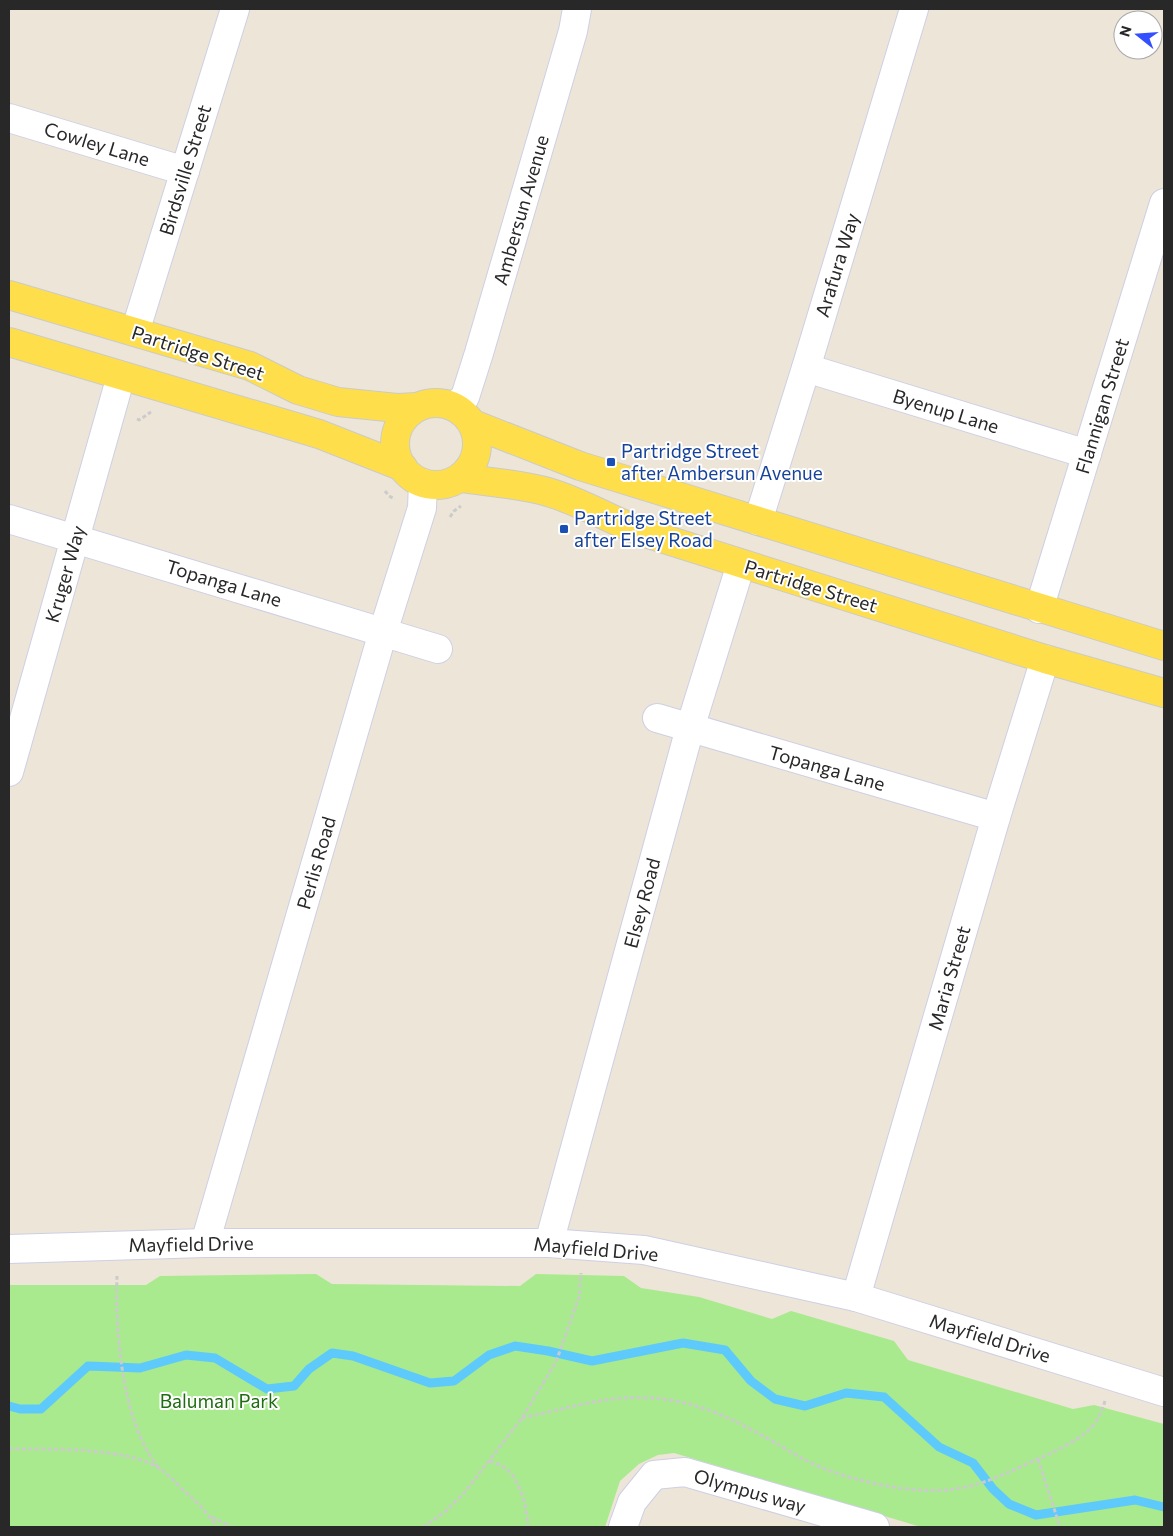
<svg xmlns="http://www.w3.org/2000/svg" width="1173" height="1536" font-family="Commissioner,sans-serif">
<rect width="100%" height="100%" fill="#ede5d8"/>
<path fill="#a9ea8e" d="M316,1274L332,1284L520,1286L536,1274L624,1276L641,1288L699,1297L772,1319L791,1311L894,1341L908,1360L1073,1409L1094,1405L1164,1424V1527H921L674,1453L658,1455L639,1464L620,1481L605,1527H9V1285H146L160,1276Z"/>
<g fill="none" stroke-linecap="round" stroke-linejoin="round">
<path stroke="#5ecafb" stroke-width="9" d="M9,1406L20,1409H41L88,1366L140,1368L186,1355L215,1358L267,1389L294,1386L309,1369L332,1353L353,1356L430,1383L454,1381L489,1355L515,1346L548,1351L592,1361L683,1343L725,1350L751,1381L775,1399L805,1406L846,1393L884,1397L939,1447L973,1463L993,1489L1009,1504L1036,1515L1135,1500L1164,1507"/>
<defs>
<g id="minor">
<path d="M9,118L185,171"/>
<path d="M135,332L235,9"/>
<path d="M806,368L1087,454"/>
<path d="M455,406L465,397L479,353L573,31L577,9"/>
<path d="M9,519L438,649"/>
<path d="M758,521L806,368L914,9"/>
<path d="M1039,609L1164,203"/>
<path d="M657,718L996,817"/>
<path d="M9,772L121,376"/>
<path d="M205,1243L383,632L422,508L423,483"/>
<path d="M549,1243L690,728L741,564"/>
<path d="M9,1249L205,1243H549L644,1250L856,1297L1164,1392"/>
<path d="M856,1297L996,817L1045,659"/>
<path d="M623,1527L632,1502L654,1475L685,1472L875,1527"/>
</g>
<g id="major">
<path d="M9,295L250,366L298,390L338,402L397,408L417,407"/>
<path d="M9,342L319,434L403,467"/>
<circle cx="436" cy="444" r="41"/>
<path d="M473,424L580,466L1164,646"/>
<path d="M460,478C489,482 520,484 548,492C582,502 612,521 645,533L1045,659L1164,693"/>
</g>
</defs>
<use href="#minor" stroke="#cdd0e4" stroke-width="30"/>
<use href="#major" stroke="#cbcbcb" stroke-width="30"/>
<g stroke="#cbcbcb" stroke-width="3" stroke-dasharray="4 2.5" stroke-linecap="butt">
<path d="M137,419L139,420L151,412"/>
<path d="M385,491L389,496L395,499"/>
<path d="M450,517L454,511L461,506"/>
<path d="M117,1276C115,1332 122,1422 158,1467"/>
<path d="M522,1418C576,1407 618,1390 675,1401C720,1409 758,1433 798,1456C835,1478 911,1496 955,1489C983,1485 1007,1473 1033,1461C1050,1454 1078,1441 1091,1428C1098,1420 1102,1411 1105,1401"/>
<path d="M9,1449C48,1449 129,1447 160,1469C169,1475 176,1483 183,1490C196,1501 208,1513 217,1527"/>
<path d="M1038,1459L1060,1527"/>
<path d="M490,1461C495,1463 501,1465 505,1468C521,1480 527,1508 528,1527"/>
<path d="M212,1517L232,1527"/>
<path d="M423,1527L445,1512L464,1493L522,1418L556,1362L579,1297L581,1273"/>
</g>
<use href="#minor" stroke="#fff" stroke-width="28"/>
<use href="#major" stroke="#ffde4b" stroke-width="28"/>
</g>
<g fill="#1a4fb4" stroke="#fff" stroke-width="2">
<rect x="606" y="457" width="10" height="10" rx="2.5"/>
<rect x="559" y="524" width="10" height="10" rx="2.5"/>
</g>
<g text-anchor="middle" stroke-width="4" stroke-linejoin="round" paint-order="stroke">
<g font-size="19" fill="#282828" stroke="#fff">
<text transform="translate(97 144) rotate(17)" y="7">Cowley Lane</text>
<text transform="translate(185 170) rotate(-73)" y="7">Birdsville Street</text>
<text transform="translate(521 210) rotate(-74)" y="7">Ambersun Avenue</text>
<text transform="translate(837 265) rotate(-73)" y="7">Arafura Way</text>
<text transform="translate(198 353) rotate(18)" y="7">Partridge Street</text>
<text transform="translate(1102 406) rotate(-73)" y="7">Flannigan Street</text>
<text transform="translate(946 411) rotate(17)" y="7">Byenup Lane</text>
<text transform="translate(65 574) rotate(-74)" y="7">Kruger Way</text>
<text transform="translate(224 583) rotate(17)" y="7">Topanga Lane</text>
<text transform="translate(811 586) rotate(17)" y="7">Partridge Street</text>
<text transform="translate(827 768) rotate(16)" y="7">Topanga Lane</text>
<text transform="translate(316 863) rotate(-74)" y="7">Perlis Road</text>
<text transform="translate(642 903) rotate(-75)" y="7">Elsey Road</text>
<text transform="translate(949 978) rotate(-74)" y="7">Maria Street</text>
<text transform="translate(191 1244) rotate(-1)" y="7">Mayfield Drive</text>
<text transform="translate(596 1249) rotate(5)" y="7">Mayfield Drive</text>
<text transform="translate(990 1338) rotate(17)" y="7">Mayfield Drive</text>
<text transform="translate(750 1491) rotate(16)" y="7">Olympus way</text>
</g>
<g font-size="19" fill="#164399" stroke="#fff" text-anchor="start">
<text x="621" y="458">Partridge Street<tspan x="621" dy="22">after Ambersun Avenue</tspan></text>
<text x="574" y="525">Partridge Street<tspan x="574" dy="22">after Elsey Road</tspan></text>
</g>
<g font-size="19" fill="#206c12" stroke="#fff">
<text x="219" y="1408">Baluman Park</text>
</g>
</g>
<rect width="1173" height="1536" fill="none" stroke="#282828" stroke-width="20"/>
<g transform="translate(1138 35) rotate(287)"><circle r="24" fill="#ffffff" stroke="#a9a9a9"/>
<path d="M0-4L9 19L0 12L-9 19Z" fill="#334fff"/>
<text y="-8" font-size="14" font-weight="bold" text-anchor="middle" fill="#282828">N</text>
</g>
</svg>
